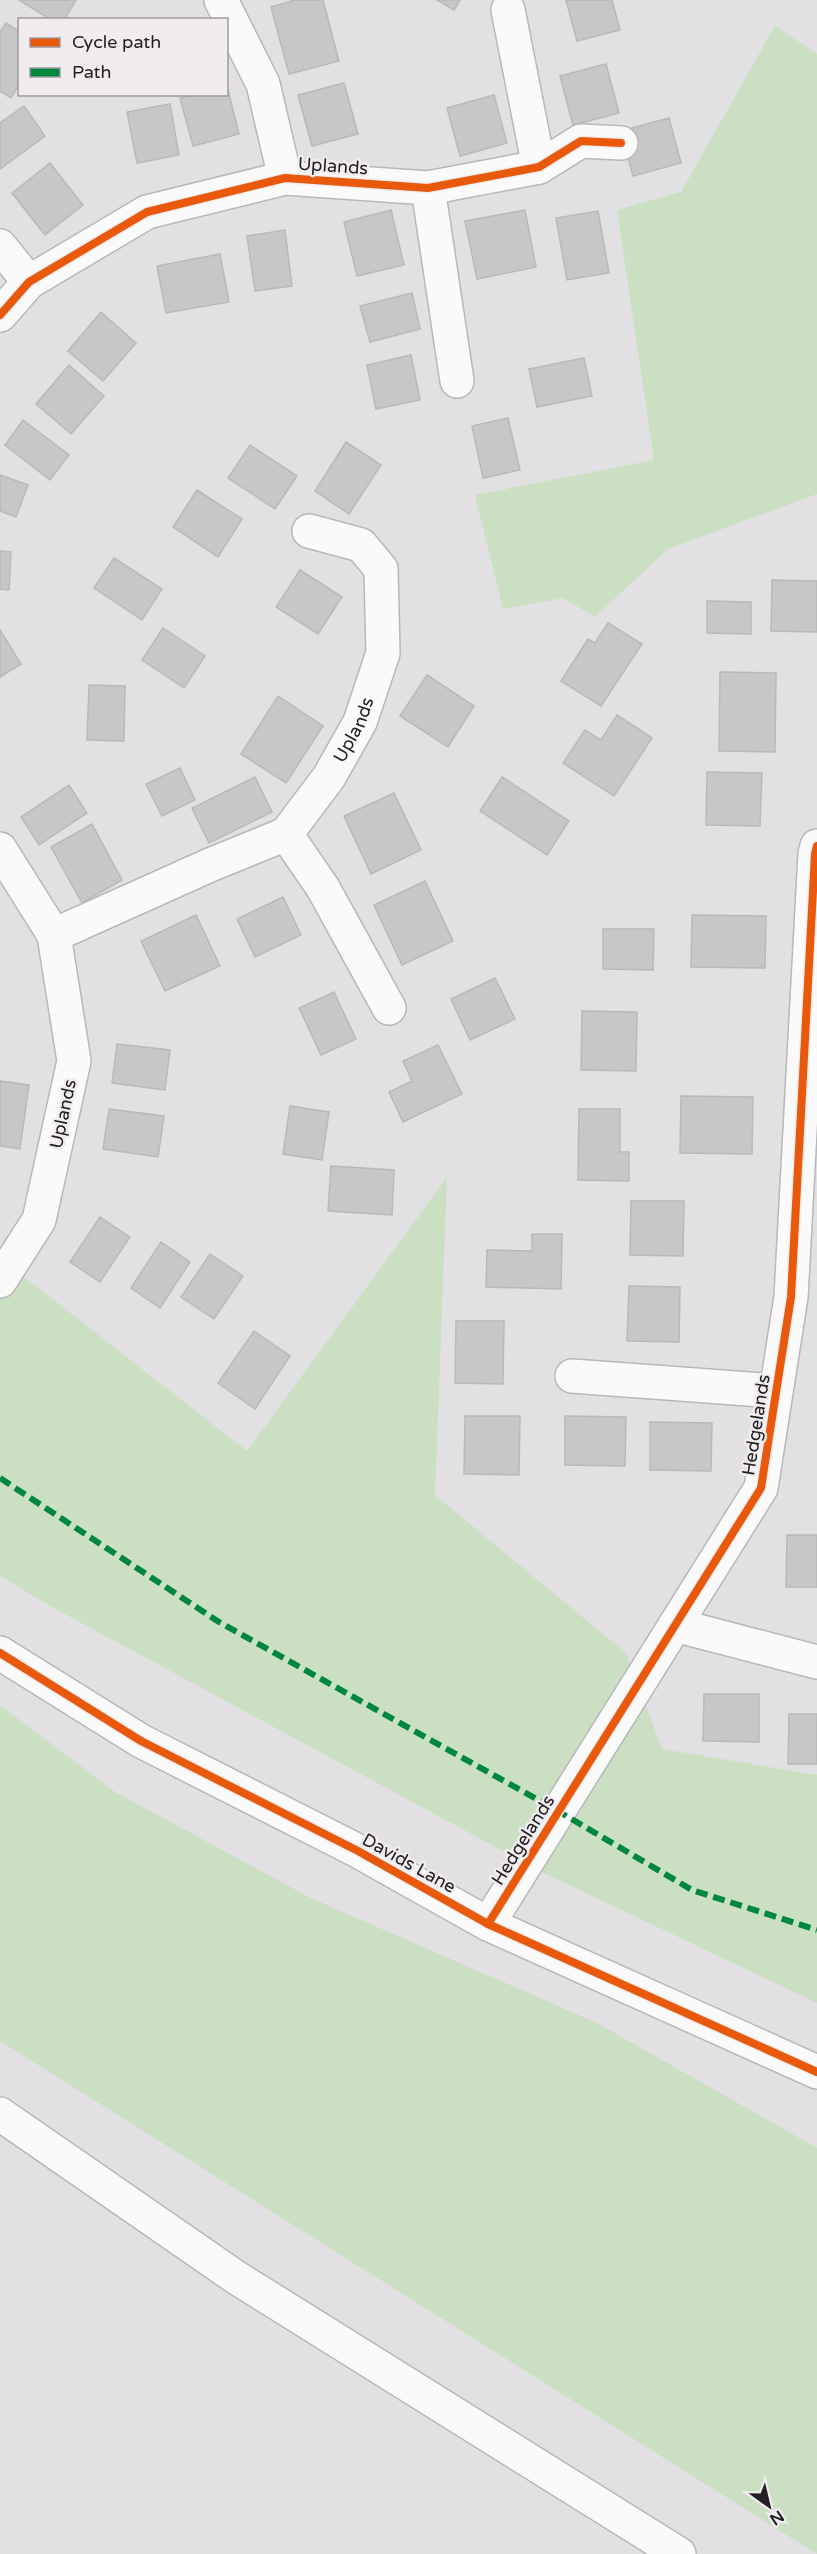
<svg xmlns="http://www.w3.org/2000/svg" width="817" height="2554" font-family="'Varela Round',sans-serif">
<rect width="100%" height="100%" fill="#e2e0e2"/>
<g fill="#cbdfc3">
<path d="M775,26L817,54V494L668,549L595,617L563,598L503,609L475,495L654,460L617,210L681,192Z"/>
<path d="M447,1177L435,1495L626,1653L662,1749L817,1775V2003L540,1871L52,1607L0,1576V1258L247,1451Z"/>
<path d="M0,1705L115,1792L311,1898L597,2023L817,2148V2554L0,2041Z"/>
</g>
<g fill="#c8c7c8" stroke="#b9b8ba" stroke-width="1.5">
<path d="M19,0H76L64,20H51Z"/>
<path d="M295,0H323L339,61L289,74L271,7Z"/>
<path d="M437,0H460L454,10Z"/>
<path d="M566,0H612L620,30L577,41Z"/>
<path d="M6,23L20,32V83L11,98L0,91V32Z"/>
<path d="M606,64L619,113L573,125L560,76Z"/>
<path d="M344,83L358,134L312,146L298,95Z"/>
<path d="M227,86L239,134L193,146L180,98L194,94H226Z"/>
<path d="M494,95L507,143L460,156L447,108Z"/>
<path d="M170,104L179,155L137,163L127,112Z"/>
<path d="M24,106L45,136L0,169V123Z"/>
<path d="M669,118L681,163L633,176L621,131Z"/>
<path d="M50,163L83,205L45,235L12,193Z"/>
<path d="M391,210L404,265L357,276L344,222Z"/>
<path d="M525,210L536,267L477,279L465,221Z"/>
<path d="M598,211L609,273L567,280L556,218Z"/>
<path d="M285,230L292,286L255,291L247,236Z"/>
<path d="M220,254L229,302L166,313L157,266Z"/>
<path d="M412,293L420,329L370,342L360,306Z"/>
<path d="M101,312L136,343L103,381L68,351Z"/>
<path d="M411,355L420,400L376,409L367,365Z"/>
<path d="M584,358L592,396L537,407L529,369Z"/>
<path d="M69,365L104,396L71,434L36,404Z"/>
<path d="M508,418L520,470L483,478L472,426Z"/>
<path d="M23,420L69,455L50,480L5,445Z"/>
<path d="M346,442L381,465L349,514L315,491Z"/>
<path d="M250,445L297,476L275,509L228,478Z"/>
<path d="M0,475L28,485L16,517L0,511Z"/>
<path d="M197,490L242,519L218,557L173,527Z"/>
<path d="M0,551L11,552L9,590L0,589Z"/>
<path d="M114,558L162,589L142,620L94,588Z"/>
<path d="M300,570L342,597L318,634L276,607Z"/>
<path d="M772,580L817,581V632L771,631Z"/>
<path d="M707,601L751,602V634L707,633Z"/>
<path d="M608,623L642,644L601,706L561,681L588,639L595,643Z"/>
<path d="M163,628L205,656L184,688L142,660Z"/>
<path d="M0,630L21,664L0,677Z"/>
<path d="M720,672L776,673L775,752L719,751Z"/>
<path d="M427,675L474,706L448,747L400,716Z"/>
<path d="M89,685L125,686L124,741L87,740Z"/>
<path d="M278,696L323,726L286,783L241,754Z"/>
<path d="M617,715L652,738L614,796L563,763L585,730L601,740Z"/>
<path d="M180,768L195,800L162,816L146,784Z"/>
<path d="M707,772L762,773L760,826L706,825Z"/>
<path d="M255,777L272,812L209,843L192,808Z"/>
<path d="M502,777L569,821L547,855L480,811Z"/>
<path d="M69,785L87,813L39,845L21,817Z"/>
<path d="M394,793L421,850L371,874L344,816Z"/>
<path d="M92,824L122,880L82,903L51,847Z"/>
<path d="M425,881L453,941L402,965L374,905Z"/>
<path d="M283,897L301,935L255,957L237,919Z"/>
<path d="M196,915L220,966L165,991L141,941Z"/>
<path d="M692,915L766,916L765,968L691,967Z"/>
<path d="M603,929H654L653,970L603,969Z"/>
<path d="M495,978L515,1019L470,1040L451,999Z"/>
<path d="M334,992L356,1039L321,1055L299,1008Z"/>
<path d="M582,1011L637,1012L636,1071L581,1070Z"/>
<path d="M117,1044L170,1050L165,1090L112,1083Z"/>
<path d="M438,1045L462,1094L403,1122L389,1092L412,1081L403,1061Z"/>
<path d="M0,1081L29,1085L20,1149L0,1146Z"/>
<path d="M681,1096L753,1097L752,1154L680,1153Z"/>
<path d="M290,1106L329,1112L322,1160L283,1154Z"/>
<path d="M109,1109L164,1116L158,1157L103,1149Z"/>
<path d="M579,1109H620V1152H629V1181L578,1180Z"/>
<path d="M331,1166L394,1170L392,1215L328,1211Z"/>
<path d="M631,1201H684L683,1256L630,1255Z"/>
<path d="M100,1217L130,1237L100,1282L70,1262Z"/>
<path d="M532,1234H562L561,1289L486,1287L487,1250L532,1251Z"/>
<path d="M161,1242L190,1262L160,1308L131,1288Z"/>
<path d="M210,1254L243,1276L214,1319L181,1297Z"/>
<path d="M629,1286L680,1287L679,1342L627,1341Z"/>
<path d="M456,1321H504L503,1384L455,1383Z"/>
<path d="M254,1331L290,1356L255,1409L218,1383Z"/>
<path d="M465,1416H520L519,1475L464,1474Z"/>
<path d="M565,1416L626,1417L625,1466L565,1465Z"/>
<path d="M650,1422L712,1423L711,1471L650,1470Z"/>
<path d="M787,1535H817V1587H786Z"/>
<path d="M704,1694H759V1742L703,1741Z"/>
<path d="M789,1714H817V1764H788Z"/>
</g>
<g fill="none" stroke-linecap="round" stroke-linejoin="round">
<defs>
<g id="minor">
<path d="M221,0L263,84L285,178"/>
<path d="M508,10L539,167"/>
<path d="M428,188L457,381"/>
<path d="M0,246L29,282"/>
<path d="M0,315L29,282L147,212L285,178L428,188L539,167L581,141L621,143"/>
<path d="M286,834L323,888L389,1008"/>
<path d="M0,849L54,935L74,1061L39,1220L0,1281"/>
<path id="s1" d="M54,935L210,865L286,834L329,777L360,722L383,653L381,569L361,545L309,531"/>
<path d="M572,1376L776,1391"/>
<path d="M675,1625L817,1662"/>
<path d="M0,1653L141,1741L358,1851L488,1924L817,2072"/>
<path d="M488,1924L761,1488L791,1297L815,854L817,846"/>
</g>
<path id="highway" d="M0,2114L237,2278L679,2554"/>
</defs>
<use href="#minor" stroke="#b9b7b9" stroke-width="36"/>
<use href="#highway" stroke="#b9b7b9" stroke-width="36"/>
<use href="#minor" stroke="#fbfafb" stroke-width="33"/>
<use href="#highway" stroke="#fbfafb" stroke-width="33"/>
<path stroke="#00873e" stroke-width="6" stroke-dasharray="12 6" stroke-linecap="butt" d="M0,1478L219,1622L558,1811L692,1890L817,1930"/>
<defs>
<g id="cycleway">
<path d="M0,315L29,282L147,212L285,178L428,188L539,167L581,141L621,143"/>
<path d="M0,1653L141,1741L358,1851L488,1924L817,2072"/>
<path d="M488,1924L761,1488L791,1297L815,854L817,846"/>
</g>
</defs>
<use href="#cycleway" stroke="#f0ecf0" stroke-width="11"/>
<use href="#cycleway" stroke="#e8590c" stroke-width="8"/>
</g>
<g text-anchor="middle" stroke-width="5" stroke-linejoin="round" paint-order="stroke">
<g font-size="18" fill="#222022" stroke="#f0ecf0">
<text transform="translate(333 166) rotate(4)" y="6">Uplands</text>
<text dy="6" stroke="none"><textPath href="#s1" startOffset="378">Uplands</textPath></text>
<text transform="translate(63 1114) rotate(-78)" y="6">Uplands</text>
<text transform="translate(756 1425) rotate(-81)" y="6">Hedgelands</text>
<text transform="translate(523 1840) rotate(-58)" y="6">Hedgelands</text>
<text transform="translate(409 1863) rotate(29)" y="6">Davids Lane</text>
</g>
</g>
<rect x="18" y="18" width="210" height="78" fill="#f0ecf0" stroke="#9e9a9e" stroke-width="1.5"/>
<rect x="30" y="38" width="30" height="9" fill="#e8590c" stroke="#9e9a9e" stroke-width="1.5"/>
<text x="72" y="48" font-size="18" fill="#222022">Cycle path</text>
<rect x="30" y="68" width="30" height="9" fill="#00873e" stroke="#9e9a9e" stroke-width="1.5"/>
<text x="72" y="78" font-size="18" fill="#222022">Path</text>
<g transform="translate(769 2506) rotate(146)" stroke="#f0ecf0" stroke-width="4.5" paint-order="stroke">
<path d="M0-4.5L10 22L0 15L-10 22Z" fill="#222022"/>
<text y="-9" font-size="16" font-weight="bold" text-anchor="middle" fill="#222022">N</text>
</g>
</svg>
